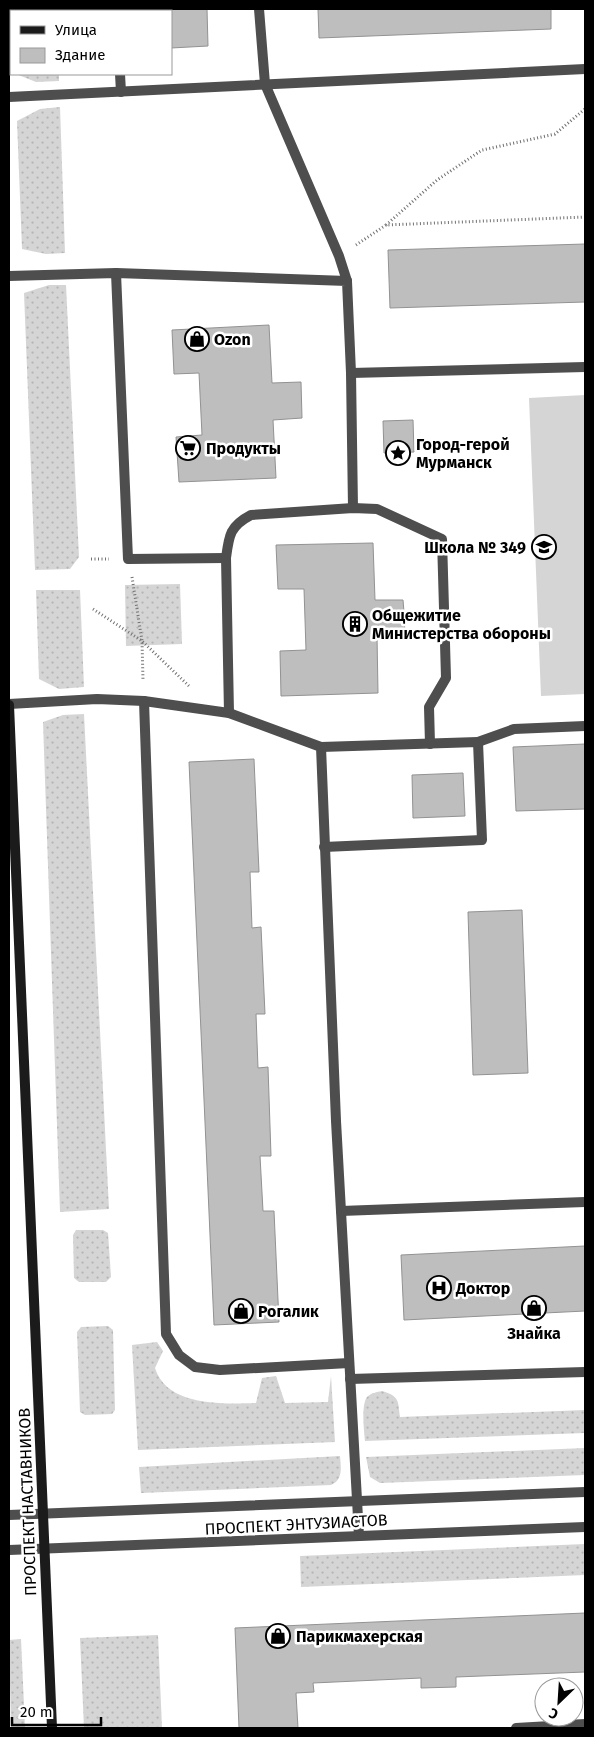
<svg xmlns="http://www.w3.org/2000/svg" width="594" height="1737" font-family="'Fira Sans',sans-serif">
<defs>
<pattern id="grass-dots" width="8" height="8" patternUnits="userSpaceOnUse" patternTransform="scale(1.25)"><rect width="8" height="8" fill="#d5d5d5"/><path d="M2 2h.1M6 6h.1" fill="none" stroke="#b5b5b5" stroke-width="1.8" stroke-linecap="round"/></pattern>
</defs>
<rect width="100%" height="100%" fill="#fff"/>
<g fill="url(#grass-dots)">
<path d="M10,9H56V11H11V44Z"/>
<path d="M16,74H59V81L36,82Z"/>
<path d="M60,107L65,253L46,254L22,249L17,121L40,109Z"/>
<path d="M49,285H66L79,557L70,569L35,570L24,293Z"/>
<path d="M180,584L182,644L126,646L125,585Z"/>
<path d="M36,590H80L84,687L59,689L39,679Z"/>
<path d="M84,714L109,1209L60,1212L43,722L63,715Z"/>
<path d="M76,1230H103L108,1233L111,1277L106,1282H79L74,1278L73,1235Z"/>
<path d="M108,1326L113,1330L115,1410L112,1414L85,1415L80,1412L77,1332L81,1327Z"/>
<path d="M157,1342L163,1351L155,1368C167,1407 224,1404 256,1403L262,1378L276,1376L285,1403L328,1402L331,1376L335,1442L138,1450L132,1345Z"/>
<path d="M382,1391C400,1396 398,1402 400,1417L585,1410V1433L365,1441C364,1431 361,1405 367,1397C371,1393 377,1392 382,1391Z"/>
<path d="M585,1448V1475L380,1483L370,1477L366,1457Z"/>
<path d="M340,1456C341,1468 343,1480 331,1485L141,1493L139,1467Z"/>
<path d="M585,1544V1575L301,1587L300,1556Z"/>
<path d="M158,1635L162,1728H84L80,1638Z"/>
<path d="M21,1639L25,1728H11L9,1640Z"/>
</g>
<path fill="#d5d5d5" d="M585,395V694L541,696L529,398Z"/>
<g fill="#bebebe" stroke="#929292">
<path d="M171,9H207L208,46L171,48Z"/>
<path d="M318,9H551V29L319,38Z"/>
<path d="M585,244V302L390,308L388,250Z"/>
<path d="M269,325L272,383L301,382L302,418L273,420L276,478L179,482L176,437L202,435L199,373L174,374L172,330Z"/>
<path d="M413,420L414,452L384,453L383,421Z"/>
<path d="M373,543L375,600H403L404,612L405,635L377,636L378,693L281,696L280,651L306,650L304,589H278L276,545Z"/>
<path d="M585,744V809L516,811L513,747Z"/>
<path d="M254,759L259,872H250L252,928L261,927L265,1014H256L258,1068L268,1067L271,1156H260L263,1211H274L279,1322L214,1325L189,762Z"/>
<path d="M463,773L465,816L413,818L412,775Z"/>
<path d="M522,910L528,1073L473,1075L468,912Z"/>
<path d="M585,1246V1311L404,1320L401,1255Z"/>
<path d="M585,1613V1672L456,1677V1687L421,1688V1678L313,1683L314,1692L296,1693L298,1728H239L235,1628Z"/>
</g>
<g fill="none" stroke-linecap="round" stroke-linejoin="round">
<g stroke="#707070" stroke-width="3" stroke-dasharray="1 2.5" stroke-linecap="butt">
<path d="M386,225L437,180L482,150L555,134L585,109"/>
<path d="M356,245L386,225L585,217"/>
<path d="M91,559H109"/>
<path d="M132,577L142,641L143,680"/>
<path d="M93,609L142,641L189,686"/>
</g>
<g stroke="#4e4e4e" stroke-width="10">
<path d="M117,9V11"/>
<path d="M259,9L265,84L339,256L347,281"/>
<path d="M120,74L121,92"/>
<path d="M9,97L585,69"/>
<path d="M116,273L128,559L226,558"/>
<path d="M9,276L116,273L347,281L351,373L353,508"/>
<path d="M351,373L585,367"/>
<path d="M144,701L166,1334L179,1355L195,1367L220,1370L349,1363"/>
<path d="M9,704L97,699L144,701L229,713L321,747L336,1121L359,1536"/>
<path d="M229,713L226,558C229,535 230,526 251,515L353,508L377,509L442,539L446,678L429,707L430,744"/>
<path d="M478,742L514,729L585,726"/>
<path d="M321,747L478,742L482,840L324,847"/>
<path d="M341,1211L585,1202"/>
<path d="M350,1379L585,1372"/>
<path d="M516,1728L585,1724"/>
</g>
<g stroke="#4e4e4e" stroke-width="10">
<path d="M9,1515L585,1492"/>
<path d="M9,1550L585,1527"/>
</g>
<path stroke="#1b1b1b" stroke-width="10" d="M9,705L52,1728"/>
</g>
<defs>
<symbol id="shop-ring" viewBox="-11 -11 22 22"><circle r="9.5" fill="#fff" stroke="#000" stroke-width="1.5"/><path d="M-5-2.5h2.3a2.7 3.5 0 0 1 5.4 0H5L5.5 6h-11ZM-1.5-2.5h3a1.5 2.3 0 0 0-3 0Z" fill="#000"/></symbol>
<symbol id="supermarket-ring" viewBox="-11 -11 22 22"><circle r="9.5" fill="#fff" stroke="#000" stroke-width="1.5"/><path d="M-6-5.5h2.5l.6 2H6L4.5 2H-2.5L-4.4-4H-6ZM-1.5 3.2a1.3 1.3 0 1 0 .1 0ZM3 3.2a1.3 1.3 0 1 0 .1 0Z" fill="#000"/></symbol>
<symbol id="sight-ring" viewBox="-11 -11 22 22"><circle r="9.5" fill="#fff" stroke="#000" stroke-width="1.5"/><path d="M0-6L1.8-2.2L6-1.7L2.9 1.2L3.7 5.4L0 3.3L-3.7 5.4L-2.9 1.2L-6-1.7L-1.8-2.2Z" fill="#000"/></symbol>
<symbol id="school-ring" viewBox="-11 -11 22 22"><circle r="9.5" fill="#fff" stroke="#000" stroke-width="1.5"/><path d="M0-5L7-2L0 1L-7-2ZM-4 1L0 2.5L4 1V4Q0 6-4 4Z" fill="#000"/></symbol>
<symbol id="building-ring" viewBox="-11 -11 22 22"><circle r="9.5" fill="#fff" stroke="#000" stroke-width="1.5"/><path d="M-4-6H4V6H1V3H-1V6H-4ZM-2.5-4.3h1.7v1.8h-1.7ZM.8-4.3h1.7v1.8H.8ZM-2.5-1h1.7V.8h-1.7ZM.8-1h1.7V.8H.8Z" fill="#000"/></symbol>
<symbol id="hospital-ring" viewBox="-11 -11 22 22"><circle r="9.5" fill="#fff" stroke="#000" stroke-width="1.5"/><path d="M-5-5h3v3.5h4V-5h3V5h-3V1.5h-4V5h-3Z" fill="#000"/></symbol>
</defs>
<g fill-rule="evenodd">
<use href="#shop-ring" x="183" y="325" width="28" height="28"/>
<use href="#supermarket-ring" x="174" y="434" width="28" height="28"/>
<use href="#sight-ring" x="384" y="439" width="28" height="28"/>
<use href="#school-ring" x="530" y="533" width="28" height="28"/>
<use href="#building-ring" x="341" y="610" width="28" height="28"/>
<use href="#hospital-ring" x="425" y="1274" width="28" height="28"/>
<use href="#shop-ring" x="520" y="1294" width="28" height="28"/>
<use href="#shop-ring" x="227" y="1297" width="28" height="28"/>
<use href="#shop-ring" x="264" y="1622" width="28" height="28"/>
</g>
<g text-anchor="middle" stroke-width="5" stroke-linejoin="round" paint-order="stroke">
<g font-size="16" font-weight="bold" fill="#000" stroke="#fff" text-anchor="start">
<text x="214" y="345">Ozon</text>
<text x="416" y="450">Город-герой<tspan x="416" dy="18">Мурманск</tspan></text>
<text x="206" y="454">Продукты</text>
<text x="526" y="553" text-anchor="end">Школа № 349</text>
<text x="372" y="621">Общежитие<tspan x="372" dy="18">Министерства обороны</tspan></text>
<text x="456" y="1294">Доктор</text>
<text x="258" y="1317">Рогалик</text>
<text x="534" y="1339" text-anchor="middle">Знайка</text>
<text x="296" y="1642">Парикмахерская</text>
</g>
<g font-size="16" fill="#000" stroke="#fff">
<text transform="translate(27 1502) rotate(-92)" y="6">ПРОСПЕКТ НАСТАВНИКОВ</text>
<text transform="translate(296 1524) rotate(-3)" y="6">ПРОСПЕКТ ЭНТУЗИАСТОВ</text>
</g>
</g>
<rect width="594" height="1737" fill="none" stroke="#000000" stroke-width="20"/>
<rect x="10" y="10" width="162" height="65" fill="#ffffff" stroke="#999999"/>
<rect x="20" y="26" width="25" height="8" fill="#1b1b1b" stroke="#999999"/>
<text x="55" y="35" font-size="15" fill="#000000">Улица</text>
<rect x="20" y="48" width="25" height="15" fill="#bebebe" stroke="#999999"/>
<text x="55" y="60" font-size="15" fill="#000000">Здание</text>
<g transform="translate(559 1702) rotate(205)"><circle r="24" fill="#ffffff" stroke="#999999"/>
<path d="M0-4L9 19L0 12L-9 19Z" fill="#000000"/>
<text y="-8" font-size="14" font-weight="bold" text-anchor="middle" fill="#000000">С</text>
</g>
<path d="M12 1717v8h89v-8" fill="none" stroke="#000000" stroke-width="2.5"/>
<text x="20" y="1717" font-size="15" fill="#000000" stroke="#ffffff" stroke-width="4" paint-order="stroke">20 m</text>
</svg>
